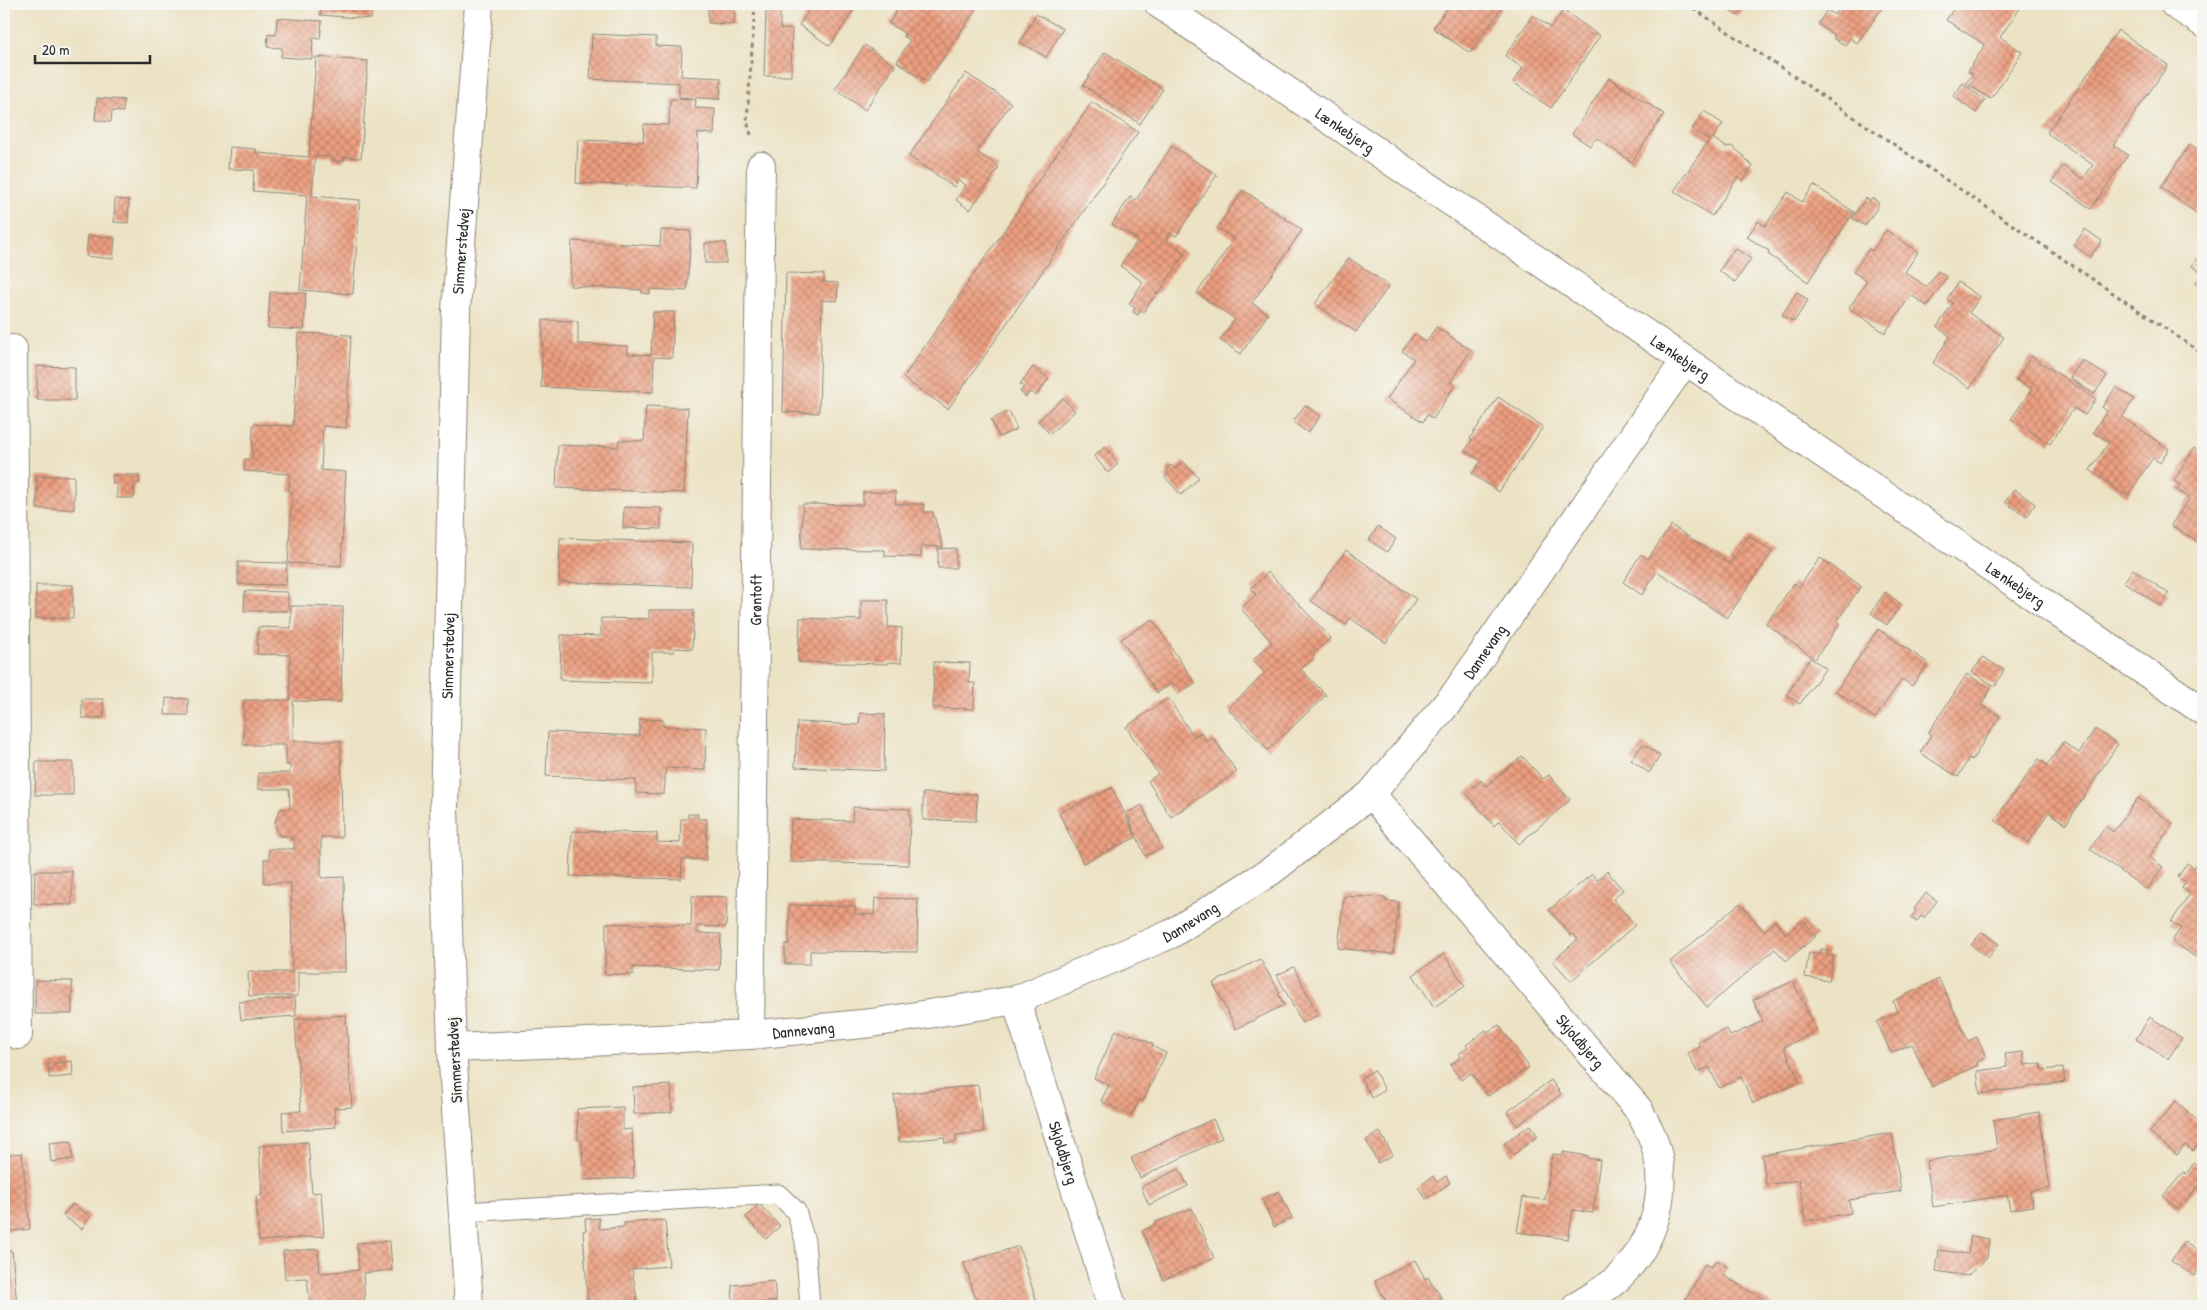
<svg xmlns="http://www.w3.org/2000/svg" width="2207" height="1310" font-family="'Patrick Hand',sans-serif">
<defs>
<pattern id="building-cross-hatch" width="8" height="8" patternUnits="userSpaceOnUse" patternTransform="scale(1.25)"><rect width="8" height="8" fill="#ed9f80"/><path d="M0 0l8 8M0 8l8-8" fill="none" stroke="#c08269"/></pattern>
</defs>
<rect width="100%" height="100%" fill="#f6f6f2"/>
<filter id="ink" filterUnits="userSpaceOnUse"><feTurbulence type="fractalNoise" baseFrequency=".02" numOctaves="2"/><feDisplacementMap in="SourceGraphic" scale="10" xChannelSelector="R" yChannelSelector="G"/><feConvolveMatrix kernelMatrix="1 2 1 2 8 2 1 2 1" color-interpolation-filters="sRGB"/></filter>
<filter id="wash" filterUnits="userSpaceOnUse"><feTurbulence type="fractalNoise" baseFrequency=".0096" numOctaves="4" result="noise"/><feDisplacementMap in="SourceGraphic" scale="20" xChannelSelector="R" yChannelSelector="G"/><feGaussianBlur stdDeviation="1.12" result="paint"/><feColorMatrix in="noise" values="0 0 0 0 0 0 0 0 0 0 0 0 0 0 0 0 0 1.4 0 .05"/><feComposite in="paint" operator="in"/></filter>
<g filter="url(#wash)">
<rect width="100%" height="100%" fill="#ece2c4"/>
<g id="blocks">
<g fill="url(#building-cross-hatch)">
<path d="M321,4H372L371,19L320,15Z"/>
<path d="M708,4H735L734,24L708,23Z"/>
<path d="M813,4H858L830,46L799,25Z"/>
<path d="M901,4H975L978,6L927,82L897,62L910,40L903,36L905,34L889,23Z"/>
<path d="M1450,4H1499L1503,6L1470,53L1433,28Z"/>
<path d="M1728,4H1746L1737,16L1725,8Z"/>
<path d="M1841,4H1885L1857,43L1850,38L1845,45L1833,38L1835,36L1818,24L1827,10L1835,15Z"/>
<path d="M1957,4H2023L2000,37L2022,52L1991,99L1966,83L1973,74L1968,71L1985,45L1946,20Z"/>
<path d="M1563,10L1600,36L1551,108L1513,82L1523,68L1505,56L1533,15L1551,28Z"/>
<path d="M766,11H780V29H792L791,76H764Z"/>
<path d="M1036,14L1063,29L1046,57L1020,42Z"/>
<path d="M277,18L322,21L320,39L313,38L312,59L281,57L282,48L267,47L268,34L276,35Z"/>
<path d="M2118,30L2168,65L2113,145L2128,155L2091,209L2052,182L2063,166L2083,179L2093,165L2047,133Z"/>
<path d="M592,34L656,37V46L682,47L681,76L721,78L720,99L679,97V83L590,79Z"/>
<path d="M865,45L895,66L865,110L835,89Z"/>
<path d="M1105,52L1163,89L1140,124L1083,85Z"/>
<path d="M316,57L368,61L361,158L344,157V161H332L333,157L315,156L312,196L360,200L353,294L300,290L307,195L253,191L254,170L228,169L230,147L256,149V153L309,157Z"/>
<path d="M966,73L1011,103L977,152L999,167L970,210L956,200L966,185L958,180L954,187L909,156Z"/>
<path d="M1609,78L1664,114L1632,162L1596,138L1590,146L1572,134Z"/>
<path d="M1963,83L1985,100L1976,113L1953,96Z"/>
<path d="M97,98L124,100L123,112L112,111L111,122L95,120Z"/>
<path d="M670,99L696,100L695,108L715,109L714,134L698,133L696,188L576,183L578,140L643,142L644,124L669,125Z"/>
<path d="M1092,102L1138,132L948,409L903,378Z"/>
<path d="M1704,111L1723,124L1713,138L1726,147L1731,146L1744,156L1745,160L1753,166L1743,181L1738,177L1712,216L1674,191L1709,140L1692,129Z"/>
<path d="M2190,144L2203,153V218L2161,187Z"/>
<path d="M1172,146L1217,175L1176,236L1170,233L1166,240L1185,253L1159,293L1157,292L1143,313L1140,311L1138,315L1133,312L1135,308L1129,304L1143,282L1120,266L1138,240L1112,224L1130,197L1136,200Z"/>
<path d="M1814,185L1854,212L1808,282L1768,254L1769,251L1747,237L1758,221L1765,226L1788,192L1802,202Z"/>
<path d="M1243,190L1302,230L1252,303L1268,314L1241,354L1220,340L1235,319L1197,293L1234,239L1217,228Z"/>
<path d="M1866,198L1870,201L1872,198L1878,202V206L1865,226L1852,218Z"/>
<path d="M115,199L129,200L128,223L114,222Z"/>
<path d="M2085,229L2102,241L2090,257L2074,245Z"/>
<path d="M661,230L691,231L687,291L650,289V294L642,293V290L570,286L572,241L660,246Z"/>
<path d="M1886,230L1918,252L1905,272L1927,287L1938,271L1947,277L1927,306L1911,295L1885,333L1849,308L1867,281L1853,272L1869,249L1872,251Z"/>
<path d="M88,235L115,238L113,259L86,256Z"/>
<rect x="705" y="243" width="21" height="20"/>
<path d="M1735,248L1751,259L1735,282L1719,271Z"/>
<path d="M2203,249V287L2202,289L2195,284L2203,273L2192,266Z"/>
<path d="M1349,258L1389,286L1356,332L1315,304Z"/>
<path d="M786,273L824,274V282L838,283L837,301L822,300L819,413L783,412Z"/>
<path d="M1958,282L1980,297L1969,313L2004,337L1970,388L1933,363L1950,336L1937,327L1953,303L1947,299Z"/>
<path d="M270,292L306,293L304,330L268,328Z"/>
<path d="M1797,292L1808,300L1794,322L1782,315Z"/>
<path d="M653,312H674L672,358L654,357L653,392L541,387L543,320L578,321V344L628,346V354L651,355Z"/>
<path d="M1436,327L1471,350L1450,382L1455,385L1433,419L1427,415L1423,422L1387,399L1414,359L1402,351L1414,334L1426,342Z"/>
<path d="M298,333L351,335L346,428L323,426L321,470L346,472L341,566L288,563L292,491H289L290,474L244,471L245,459L252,460L253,424L293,426Z"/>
<path d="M2031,356L2096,399L2085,415L2074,408L2050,444L2011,419L2032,389L2016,380Z"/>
<path d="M2082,360L2107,376L2094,394L2070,378Z"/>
<path d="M37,366L75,367V400H37Z"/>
<path d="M1033,367L1049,378L1036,396L1030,392L1026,397L1020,392L1024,387L1020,384Z"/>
<path d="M2116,387L2134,399L2122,417L2169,449L2160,463L2153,458L2127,496L2090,470L2109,442L2093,432L2107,411L2102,407Z"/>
<path d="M1498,397L1543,427L1499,492L1472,474L1481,461L1465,451L1472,440L1470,438Z"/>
<path d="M1063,398L1075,411L1050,434L1038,421Z"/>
<path d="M1305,405L1320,416L1308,433L1293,422Z"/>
<path d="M646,406L688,408L684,493L556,488L558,445L618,447L619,440L644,441Z"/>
<path d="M1009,411L1017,429L999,437L991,420Z"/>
<path d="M1105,447L1118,464L1108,473L1094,456Z"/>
<path d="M2194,448L2203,454V546L2171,525L2190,498L2177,490L2180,485L2174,481Z"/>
<path d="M1183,461L1199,478L1181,495L1165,477L1169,473L1166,470L1171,465L1175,469Z"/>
<path d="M112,475H139V484H134V498H117V484H113Z"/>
<rect x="37" y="476" width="37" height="33"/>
<path d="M2014,489L2035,504L2027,517L2005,502Z"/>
<path d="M863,492H896L895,504H924V512H933L943,547L921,546V557L885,556V550L801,549L803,504L863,505Z"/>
<path d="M624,507L661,508V529L623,528Z"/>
<path d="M1671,525L1729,564L1749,536L1772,552L1727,618L1657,571L1642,595L1623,582L1641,554L1648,559Z"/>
<path d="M1378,526L1396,539L1387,552L1369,540Z"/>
<path d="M560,538L692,543L691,587L559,582Z"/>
<path d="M956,548V568H938V549Z"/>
<path d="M1346,550L1416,599L1386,643L1350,618L1346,625L1311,601Z"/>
<path d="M1820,558L1861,586L1837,621L1840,623L1815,659L1766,624L1794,583L1799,587Z"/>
<path d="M238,562L287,563L286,585L238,584Z"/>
<path d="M2133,569L2169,594L2161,606L2124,582Z"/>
<path d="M1268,572L1331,638L1313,654L1315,656L1301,669L1326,695L1268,750L1228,709L1265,673L1253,660L1272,642L1241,609L1256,594L1251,588Z"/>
<rect x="36" y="585" width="37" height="33"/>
<path d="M245,591L288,592V611H244Z"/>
<path d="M1885,592L1901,604L1887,625L1871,613Z"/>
<path d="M861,600H888V627L902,628L901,663L888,662L887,664L798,662L800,618L861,620Z"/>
<path d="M291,606L343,607L341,702L293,701V741H341L342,837H321V878L344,877L345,972H298V996H249L248,972H292L291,883H264V859H269V849H294V839H290V836H279L275,822L280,809H290L289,789H258V773H290V765H286V745H243L244,700H290V655L257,654L258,627L291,628Z"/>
<path d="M649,610H694L692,649L674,648V652H652V683L560,680L561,635L601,636V618L649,619Z"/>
<path d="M1152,619L1195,683L1178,694L1171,684L1157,693L1121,639Z"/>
<path d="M1878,629L1928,663L1912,686L1902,679L1875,718L1836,691Z"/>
<path d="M1983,657L2004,670L1995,686L1972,672Z"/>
<path d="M1810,658L1826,668L1800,704L1787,695Z"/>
<path d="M934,662L970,663L969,683H975L974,709L933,708Z"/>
<path d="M1967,674L1991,689L1981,705L2000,716L1972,760L1969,758L1958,777L1920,753L1931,735L1928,733Z"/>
<path d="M166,698L188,699V715H165Z"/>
<path d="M1168,698L1194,737L1201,732L1207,742L1213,738L1237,772L1171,817L1148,781L1158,774L1126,727Z"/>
<path d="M82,699H103L104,718H82Z"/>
<path d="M860,713L885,714L884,771L795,767L797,722L859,725Z"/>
<path d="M640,719L663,720V726L706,728L705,770L666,768L664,794L636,793V780L546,776L548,732L639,736Z"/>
<path d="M2095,729L2118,744L2066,824L2049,812L2028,843L1995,820L2039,759L2047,765L2063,742L2079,753Z"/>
<path d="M1643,744L1660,756L1649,773L1631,760Z"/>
<path d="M1522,756L1543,779L1549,775L1570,800L1519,844L1499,821L1494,826L1466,793L1481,780L1486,786Z"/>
<path d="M36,762H73V795H35Z"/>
<path d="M1112,788L1136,836L1127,813L1142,805L1162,848L1145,856L1137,837L1083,863L1059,813Z"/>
<path d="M923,793L977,794L976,821L923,820Z"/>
<path d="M2138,798L2173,824L2149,857L2163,867L2147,890L2090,849L2106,826L2113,832Z"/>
<path d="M853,807L910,809L909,865L790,862L791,819L852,821Z"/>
<path d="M688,814H698L697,819H707L706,860L682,859L681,879L570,876L572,831L657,833V842L680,843L681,819H688Z"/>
<path d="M2203,854V962L2172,941L2181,928L2171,922L2190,894L2182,888L2186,882L2178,877L2187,863L2194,868Z"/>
<path d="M35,871H72V905L34,904Z"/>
<path d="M1607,871L1623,890L1613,899L1635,925L1571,981L1553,961L1578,939L1573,934L1571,936L1549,910L1592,874L1597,880Z"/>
<path d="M1926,893L1937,901L1924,918L1921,916L1917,922L1911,918L1916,911L1914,909Z"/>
<path d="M692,896L727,897L726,927L697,926V933L721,934L719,970L633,967V975L605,974L606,923L691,926Z"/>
<path d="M1344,896L1386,898L1385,901L1399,902L1393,954L1338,948Z"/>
<path d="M875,898L918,899L917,952L810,951V964H785V944H789V905L855,906V914L874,915Z"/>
<path d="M1740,903L1764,931L1775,921L1786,934L1803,920L1816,936L1786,961L1775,949L1707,1007L1670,962Z"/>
<path d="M1982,932L1999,944L1988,958L1971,945Z"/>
<path d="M1821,949L1828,950L1827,956H1833L1829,981L1805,977L1809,953L1820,955Z"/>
<path d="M1444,954L1465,986L1434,1007L1413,975Z"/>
<path d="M1260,959L1280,993L1278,994L1284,1005L1236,1029L1213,983Z"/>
<path d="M1294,967L1318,1015L1302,1023L1277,975Z"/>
<path d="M1939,979L1968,1041L1977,1037L1986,1057L1977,1062L1978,1065L1932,1087L1912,1044L1891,1053L1877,1022L1897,1012L1893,1001Z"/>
<path d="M35,980L72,981V1014H35Z"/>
<path d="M1793,981L1817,1031L1784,1047L1800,1082L1753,1103L1741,1077L1719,1088L1709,1067L1697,1072L1688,1053L1700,1047L1698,1042L1727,1029L1730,1036L1763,1021L1753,1000Z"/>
<path d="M295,998L296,1016L241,1020L239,1002Z"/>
<path d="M346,1015L352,1107L334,1108L336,1127L283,1131L282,1112L301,1111L295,1019Z"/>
<path d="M2150,1017L2182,1038L2168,1059L2136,1039Z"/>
<path d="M1499,1025L1529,1067L1488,1096L1471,1073L1461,1080L1450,1065L1461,1057L1458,1054L1468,1048L1466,1045L1486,1030L1487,1032Z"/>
<path d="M1116,1030L1130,1036L1131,1034L1153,1044L1152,1046L1166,1053L1143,1101L1140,1099L1131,1116L1101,1101L1109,1085L1094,1078Z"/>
<path d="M2023,1052L2025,1065L2041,1063L2042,1070L2063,1068L2065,1082L1980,1094L1977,1071L2007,1067L2005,1054Z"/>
<path d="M72,1061L73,1076L49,1078L48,1064Z"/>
<path d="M1374,1070L1385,1090L1372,1098L1361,1078Z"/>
<path d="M1551,1080L1561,1094L1517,1126L1507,1112Z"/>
<path d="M671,1085L672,1112L634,1114L633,1087Z"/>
<path d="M978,1085L984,1132L956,1135V1142L945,1143L944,1137L899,1142L894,1095Z"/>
<path d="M2176,1101L2203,1126V1138L2193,1151L2185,1145L2177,1155L2150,1132Z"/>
<path d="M623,1107V1130L632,1129L634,1178L583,1180L582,1140H578L577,1109Z"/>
<path d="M2039,1112L2050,1188L2030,1191L2033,1206L2010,1210L2007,1195L1933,1207L1926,1161L1997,1149L1993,1120Z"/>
<path d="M1213,1119L1222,1138L1140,1178L1131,1158Z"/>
<path d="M1530,1125L1538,1136L1513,1155L1504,1143Z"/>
<path d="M1380,1132L1393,1155L1378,1163L1366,1140Z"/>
<path d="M1892,1133L1901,1191L1849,1200L1851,1213L1805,1221L1799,1180L1766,1185L1762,1155Z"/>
<path d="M71,1141L73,1159L51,1162L49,1143Z"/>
<path d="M308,1142L312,1193L321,1192L324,1236L259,1241L256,1196L262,1195L259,1146Z"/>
<path d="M1563,1152L1588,1156V1158L1600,1160L1593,1213L1573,1210L1568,1239L1517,1232L1523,1197L1545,1200L1552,1154L1563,1155Z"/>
<path d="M22,1153L30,1229L4,1232V1155Z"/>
<path d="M2194,1163L2203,1169V1181L2178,1210L2163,1196L2184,1172L2186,1174Z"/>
<path d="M1179,1169L1188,1186L1149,1205L1141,1187Z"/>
<path d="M1433,1176L1437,1182L1446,1176L1450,1183L1426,1199L1418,1187Z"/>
<path d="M1279,1191L1292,1218L1274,1227L1262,1199Z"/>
<path d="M72,1204L90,1216L82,1229L63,1216Z"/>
<path d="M759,1204L780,1226L766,1239L746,1217Z"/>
<path d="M1192,1208L1214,1258L1163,1280L1142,1231L1155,1225L1154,1223Z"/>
<path d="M599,1218V1229L624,1227V1223L665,1220L669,1266L632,1269L638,1306H588L583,1231L586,1230L585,1219Z"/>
<path d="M1971,1236L1989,1239L1987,1258L1967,1276L1936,1271L1939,1250L1968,1254Z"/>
<path d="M390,1241L392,1270L363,1273L365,1306H310L307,1278L285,1279L283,1251L318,1249L320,1273L359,1270L357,1243Z"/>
<path d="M2184,1242L2203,1255V1262L2194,1276L2171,1261Z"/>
<path d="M1019,1246L1038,1306H978L964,1263Z"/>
<path d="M12,1251L17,1306H4V1252Z"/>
<path d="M1415,1260L1425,1279L1428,1277L1435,1289L1436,1288L1445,1306H1385L1383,1303L1386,1301L1375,1281Z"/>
<path d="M1716,1260L1728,1267L1723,1275L1774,1306H1690L1684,1303L1705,1264L1711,1267Z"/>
<path d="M774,1281L776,1301L733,1306L732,1285Z"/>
</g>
</g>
</g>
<g filter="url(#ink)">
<use href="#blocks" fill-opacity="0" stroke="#8c8678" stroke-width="1"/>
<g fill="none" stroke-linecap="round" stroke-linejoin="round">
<defs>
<path id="service" d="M463,1212L778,1194L796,1211L805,1241L810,1306"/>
<g id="minor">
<path d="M2174,4L2203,23"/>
<path d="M13,349L18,1035"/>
<path id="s1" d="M1371,794L1639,1110C1644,1121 1652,1133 1655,1145C1669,1191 1655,1241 1621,1275C1609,1288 1591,1297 1577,1306"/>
<path id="s2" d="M1016,1000L1112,1306"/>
<path id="s3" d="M750,1035L761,166"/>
<path id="s4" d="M452,1048L750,1035L872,1023L1016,1000L1171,934L1271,871L1371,794L1455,694L1685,361"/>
</g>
<g id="tertiary">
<path id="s5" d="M1159,4L2203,711"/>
<path id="s6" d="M469,1306L452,1048L444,809L456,310L479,4"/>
</g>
</defs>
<use href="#service" stroke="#8c8678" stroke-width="21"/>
<use href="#minor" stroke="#8c8678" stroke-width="30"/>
<use href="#tertiary" stroke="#8c8678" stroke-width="30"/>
<g stroke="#8c8678" stroke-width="3" stroke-dasharray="4 4" stroke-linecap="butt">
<path d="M1687,4L2203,354"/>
<path d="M751,135L747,121L755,4"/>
</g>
<use href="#service" stroke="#fff" stroke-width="19"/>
<use href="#minor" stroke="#fff" stroke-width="28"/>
<use href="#tertiary" stroke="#fff" stroke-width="28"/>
</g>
</g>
<g text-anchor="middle" stroke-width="4" stroke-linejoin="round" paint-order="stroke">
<g font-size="16" fill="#2b2b2b" stroke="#f6f6f2">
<text dy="6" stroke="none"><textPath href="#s5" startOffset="225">Lænkebjerg</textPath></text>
<text dy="6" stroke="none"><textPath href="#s6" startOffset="1056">Simmerstedvej</textPath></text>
<text dy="6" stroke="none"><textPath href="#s5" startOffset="630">Lænkebjerg</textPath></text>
<text dy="6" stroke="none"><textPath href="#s5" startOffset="1035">Lænkebjerg</textPath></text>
<text dy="6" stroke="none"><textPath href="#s3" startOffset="435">Grøntoft</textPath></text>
<text dy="6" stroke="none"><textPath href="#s4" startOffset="1162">Dannevang</textPath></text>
<text dy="6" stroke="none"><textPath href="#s6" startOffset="651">Simmerstedvej</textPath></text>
<text dy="6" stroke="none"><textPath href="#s4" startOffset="758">Dannevang</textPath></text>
<text dy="6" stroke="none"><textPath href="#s4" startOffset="352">Dannevang</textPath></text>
<text dy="6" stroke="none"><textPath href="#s1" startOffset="324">Skjoldbjerg</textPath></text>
<text transform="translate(454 1060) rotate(-93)" y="6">Simmerstedvej</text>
<text dy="6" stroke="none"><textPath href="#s2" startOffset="160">Skjoldbjerg</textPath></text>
</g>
</g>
<rect width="2207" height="1310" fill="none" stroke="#f6f6f2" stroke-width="20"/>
<path d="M35 55v8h115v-8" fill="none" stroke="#2b2b2b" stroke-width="2.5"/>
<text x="42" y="55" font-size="15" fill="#2b2b2b" stroke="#f6f6f2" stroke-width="4" paint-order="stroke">20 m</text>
</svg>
